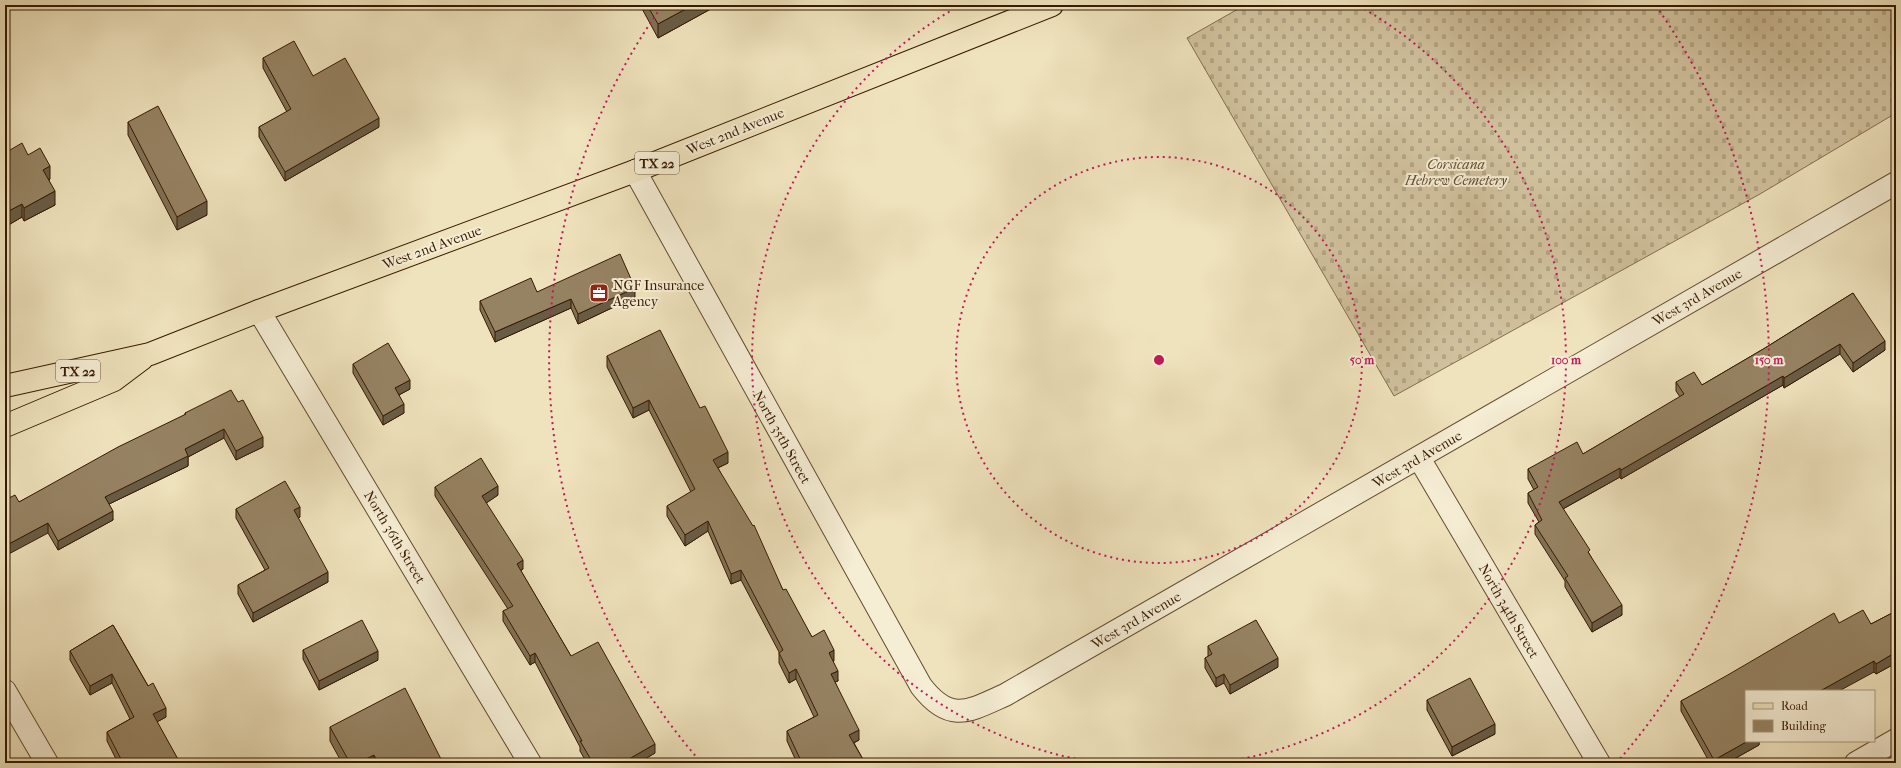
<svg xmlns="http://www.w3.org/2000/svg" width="1901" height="768" font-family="'IM FELL French Canon',serif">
<defs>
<pattern id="cemetery-stones" width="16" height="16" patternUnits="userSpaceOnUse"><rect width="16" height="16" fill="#d0c19d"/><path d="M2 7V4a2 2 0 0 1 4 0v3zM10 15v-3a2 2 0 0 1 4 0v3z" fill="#b3a585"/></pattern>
</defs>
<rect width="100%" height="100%" fill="#efe3bd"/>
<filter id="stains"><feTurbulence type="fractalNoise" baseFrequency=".005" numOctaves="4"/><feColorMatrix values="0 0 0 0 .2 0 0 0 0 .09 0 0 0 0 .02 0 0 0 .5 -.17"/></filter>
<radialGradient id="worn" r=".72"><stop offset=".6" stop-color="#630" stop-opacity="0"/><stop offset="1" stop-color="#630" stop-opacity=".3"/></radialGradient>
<path fill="url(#cemetery-stones)" stroke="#836e4f" d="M1245,5H1896V113L1760,194L1394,396L1187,38Z"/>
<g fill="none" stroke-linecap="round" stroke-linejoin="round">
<defs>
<g id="minor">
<path d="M635,171L921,686C950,724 969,711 1005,695L1896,183"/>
<path d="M259,311L530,763"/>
<path d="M1419,458L1599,763"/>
<path d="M5,691L47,763"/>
<path d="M1856,763L1896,740"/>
</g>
<g id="major">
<path d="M5,386L150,354L259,311L635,171L1052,5"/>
<path d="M5,426L114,380L142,359"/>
</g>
</defs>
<use href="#minor" stroke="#644c30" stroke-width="24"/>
<use href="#major" stroke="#361a01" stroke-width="24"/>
<use href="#minor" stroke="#f5edd4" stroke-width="22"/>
<use href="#major" stroke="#efe3bd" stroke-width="22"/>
</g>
<g fill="#817155" stroke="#361a01">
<path d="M640,5H718L658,38Z"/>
<path d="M263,58L313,76L379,127L285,181L259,137V127L287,112L263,68Z"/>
<path d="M128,122L207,215L177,230L128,135Z"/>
<path d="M5,153L28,155L50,179L49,180L55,205L24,221L22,217L5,227Z"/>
<path d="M537,292L635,297L578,324L571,308L495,342L480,310V301Z"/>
<path d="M1853,293L1885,350L1853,372L1840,354L1784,388L1783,385L1621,479L1620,477L1563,509L1590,555L1622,615L1592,632L1565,587V581L1535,534V525L1539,522L1528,503V493L1534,490L1528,479V469L1583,454L1680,397L1676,391V382L1702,385L1765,348Z"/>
<path d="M607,356L700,408L728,463L718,468L783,590L812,637L834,661H833L838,681L835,682L859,740L854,743L865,763H797L787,741V731L814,717L796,679L789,683L779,663V652L741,580L731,584L708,531L685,546L667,516V506L691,492L649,410L633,418L607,367Z"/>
<path d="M353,364L410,389L399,395L404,413L383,425L353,373Z"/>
<path d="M238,402L263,447L236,460L224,438L188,457V466L109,504L113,520L58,550L48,533L19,502L185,415V413Z"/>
<path d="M435,487L498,495L486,503L523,569L521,571L571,656L655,753L638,763H587L580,751V747L535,662L530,665L503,621V611L508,609L435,496Z"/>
<path d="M236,509L300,517L298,518L328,582L253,622L238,594V585L265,570L236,518Z"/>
<path d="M1896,611V663L1876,674L1874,672L1746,691L1759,741V745L1727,763H1710L1681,711V701L1839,623L1871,624Z"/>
<path d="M113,625L166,717L157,722L180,763H118L107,741V732L130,719L112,683L90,695L70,660V651Z"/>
<path d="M1208,646L1278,667L1230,694L1224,683L1216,687L1205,668V658L1208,657Z"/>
<path d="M303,650L378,660L319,690L303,659Z"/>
<path d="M1427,700L1495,734L1452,756L1427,710Z"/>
<path d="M330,727L443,763H342L330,741Z"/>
</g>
<g fill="#695c45" stroke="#361a01">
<path d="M693,5H718L658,38V24Z"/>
<path d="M379,118V127L285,181V172Z"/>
<path d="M50,166V179L43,183V170Z"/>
<path d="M55,191V205L24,221V208Z"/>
<path d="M207,201V215L177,230V217Z"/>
<path d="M22,204V217L5,227V213Z"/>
<path d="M635,288V297L578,324V314Z"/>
<path d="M571,299V308L495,342V332Z"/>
<path d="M1885,341V350L1853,372V363Z"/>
<path d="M1840,344V354L1784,388V378Z"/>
<path d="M1783,376V385L1621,479V470Z"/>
<path d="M410,380V389L395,397V388Z"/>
<path d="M649,400V410L633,418V408Z"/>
<path d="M404,404V413L383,425V416Z"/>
<path d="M224,429V438L188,457V466L105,506V497L185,449Z"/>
<path d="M263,437V447L236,460V451Z"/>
<path d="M728,452V463L713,470V460Z"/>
<path d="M1620,468V477L1559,511V502Z"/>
<path d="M498,486V495L482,506V496Z"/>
<path d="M300,507V517L294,520V510Z"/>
<path d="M113,511V520L58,550V541Z"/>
<path d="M708,521V531L685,546V535Z"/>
<path d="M48,523V533L5,556V546Z"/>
<path d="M523,560V569L517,573V564Z"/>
<path d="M741,570V580L731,584V574Z"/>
<path d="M328,572V582L253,622V613Z"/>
<path d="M1622,605V615L1592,632V623Z"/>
<path d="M834,650V661L829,663V653Z"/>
<path d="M378,651V660L319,690V681Z"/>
<path d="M1896,652V663L1876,674V664Z"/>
<path d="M535,653V662L530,665V656Z"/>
<path d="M1278,658V667L1230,694V685Z"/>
<path d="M1874,661V672L1839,691H1820Z"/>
<path d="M796,669V679L789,683V673Z"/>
<path d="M838,671V681L831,684V674Z"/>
<path d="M112,674V683L90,695V686Z"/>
<path d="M1224,674V683L1216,687V678Z"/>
<path d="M166,708V717L153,724V714Z"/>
<path d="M1495,724V734L1452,756V747Z"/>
<path d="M859,730V740L849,745V735Z"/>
<path d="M1748,741H1759V745L1727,763H1714V760Z"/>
<path d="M655,744V753L638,763H622Z"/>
<path d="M374,755V763H358Z"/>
</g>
<g fill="#968363" stroke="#361a01">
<path d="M647,5H693L658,24Z"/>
<path d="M294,41L313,76L345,58L379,118L285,172L259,127L291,109L263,58Z"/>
<path d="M158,106L207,201L177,217L128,122Z"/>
<path d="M22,143L28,155L40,148L50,166L43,170L55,191L24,208L22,204L5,213V153Z"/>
<path d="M620,254L635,288L578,314L571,299L495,332L480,301L531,278L537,292Z"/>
<path d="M1853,293L1885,341L1853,363L1840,344L1784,378L1783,376L1621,470L1620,468L1559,502L1590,550L1588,552L1622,605L1592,623L1565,578L1568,576L1535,525L1542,520L1528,493L1538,487L1528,469L1577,442L1583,454L1684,394L1676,382L1694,372L1702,385L1765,348Z"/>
<path d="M660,330L700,408L705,406L728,452L713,460L753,526L754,525L783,590L786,589L812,637L824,630L834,650L829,653L838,671L831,674L859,730L849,735L865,763H802L787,731L818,715L796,669L789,673L779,653L783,650L741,570L731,574L708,521L685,535L667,506L695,489L649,400L633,408L607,356Z"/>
<path d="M388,343L410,380L395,388L404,404L383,416L353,364Z"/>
<path d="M231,390L238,402L243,400L263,437L236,451L224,429L185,449L188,456L105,497L113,511L58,541L48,523L5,546V500L15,495L19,502L118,447L186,414L185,413Z"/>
<path d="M481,458L498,486L482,496L523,560L517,564L571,656L598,642L655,744L622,763H593L580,741H582L535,653L530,656L503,611L513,606L435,487Z"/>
<path d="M285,481L300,507L294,510L328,572L253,613L238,585L269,568L236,509Z"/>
<path d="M1863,610L1871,624L1896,611V652L1876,664L1874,661L1820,691H1746V741H1748L1714,760L1681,701L1726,676L1834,613L1839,623Z"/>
<path d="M362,620L378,651L319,681L303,650Z"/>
<path d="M1256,620L1278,658L1230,685L1224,674L1216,678L1205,658L1212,654L1208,646Z"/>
<path d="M113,625L148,686L153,683L166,708L153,714L180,763H123L107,732L134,717L112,674L90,686L70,651Z"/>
<path d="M1470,678L1495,724L1452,747L1427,700Z"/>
<path d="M405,688L443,763H378L374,755L358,763H350L330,727Z"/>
</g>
<g fill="none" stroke="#c2185b" stroke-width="2" stroke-dasharray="2 4">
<circle cx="1159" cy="360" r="203"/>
<path d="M1099 763A407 407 0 0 1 959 6M1359 6A407 407 0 0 1 1219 763"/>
<path d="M699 760A610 610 0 0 1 662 6M1656 6A610 610 0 0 1 1619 760"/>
</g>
<defs>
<symbol id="office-square" viewBox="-11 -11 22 22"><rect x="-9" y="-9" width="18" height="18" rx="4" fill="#8f2418" stroke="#f5edd4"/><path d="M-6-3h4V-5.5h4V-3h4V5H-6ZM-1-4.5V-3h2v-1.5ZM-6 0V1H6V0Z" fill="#fff"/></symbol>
</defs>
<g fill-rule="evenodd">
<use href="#office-square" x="588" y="282" width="22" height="22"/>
</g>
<g text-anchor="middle" stroke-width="4" stroke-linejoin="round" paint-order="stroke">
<g fill="#f5edd4" stroke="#6f5940" stroke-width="1">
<rect x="635" y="152" width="44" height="22" rx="3"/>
<rect x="56" y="360" width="44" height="22" rx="3"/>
</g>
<g font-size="13" font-weight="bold" fill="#361a01">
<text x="657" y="168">TX 22</text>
<text x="78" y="376">TX 22</text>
</g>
<g font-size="14" fill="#361a01" stroke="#f5edd4">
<text transform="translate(735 131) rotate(-22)" y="5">West 2nd Avenue</text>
<text transform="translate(432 247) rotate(-20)" y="5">West 2nd Avenue</text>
<text transform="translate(1697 297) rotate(-30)" y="5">West 3rd Avenue</text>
<text transform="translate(782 437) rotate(61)" y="5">North 35th Street</text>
<text transform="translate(1417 459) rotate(-30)" y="5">West 3rd Avenue</text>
<text transform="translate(395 537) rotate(59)" y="5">North 36th Street</text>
<text transform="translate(1509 611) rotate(60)" y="5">North 34th Street</text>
<text transform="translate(1136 620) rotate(-30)" y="5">West 3rd Avenue</text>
</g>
<g font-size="14" font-style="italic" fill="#644c30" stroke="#f5edd4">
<text x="1456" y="169">Corsicana<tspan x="1456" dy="16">Hebrew Cemetery</tspan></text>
</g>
<g font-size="14" fill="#361a01" stroke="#f5edd4" text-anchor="start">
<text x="613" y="290">NGF Insurance<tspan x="613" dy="16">Agency</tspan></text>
</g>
</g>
<circle cx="1159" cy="360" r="6" fill="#c2185b" stroke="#f5edd4" stroke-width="2"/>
<g font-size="12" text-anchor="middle" font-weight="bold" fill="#c2185b" stroke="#f5edd4" stroke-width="4" stroke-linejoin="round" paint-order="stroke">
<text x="1362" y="364">50 m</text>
<text x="1566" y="364">100 m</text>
<text x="1769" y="364">150 m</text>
</g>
<rect width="1901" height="768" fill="none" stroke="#efe3bd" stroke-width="20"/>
<rect x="6" y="6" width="1889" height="756" fill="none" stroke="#361a01" stroke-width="2"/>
<rect x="10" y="10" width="1881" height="748" fill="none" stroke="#361a01"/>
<rect x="1745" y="690" width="130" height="52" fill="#f5edd4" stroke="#a99980"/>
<rect x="1753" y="703" width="20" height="6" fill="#efe3bd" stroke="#a99980"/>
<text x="1781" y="710" font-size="12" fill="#361a01">Road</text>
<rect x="1753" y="720" width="20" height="12" fill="#968363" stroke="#a99980"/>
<text x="1781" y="730" font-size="12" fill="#361a01">Building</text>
<rect width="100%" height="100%" filter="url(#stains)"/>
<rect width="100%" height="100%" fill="url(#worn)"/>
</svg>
